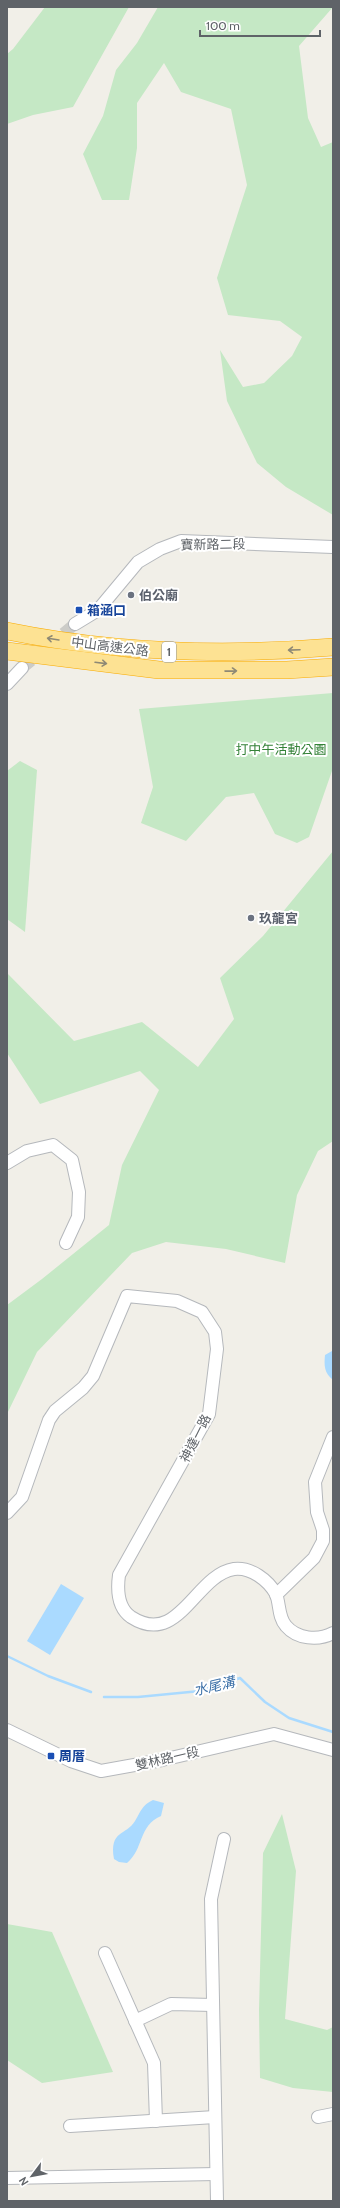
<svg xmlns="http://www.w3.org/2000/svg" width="340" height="2208" font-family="Cabin,'Noto Sans TC',sans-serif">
<rect width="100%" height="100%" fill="#f1efe8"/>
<g fill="#c5e8c5">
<path d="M45,7H129L73,107L33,115L7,124V54L13,49Z"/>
<path d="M158,7H333L299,46L308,118L321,147L333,142V515L286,487L257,463L227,401L220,350L243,387L264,383L292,356L302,337L280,321L228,315L217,278L247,185L231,109L181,92L164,63L137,103V148L129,200H102L83,154L103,116L116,70L137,43Z"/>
<path d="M333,693V768L309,837L297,843L275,834L254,793L226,797L186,841L141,823L153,787L139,709Z"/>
<path d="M20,761L37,770L25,932L7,919V771Z"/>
<path d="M333,851V1141L318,1151L297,1195L285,1263L226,1249L166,1242L132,1253L37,1352L7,1414V1305L42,1279L109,1225L122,1165L159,1090L140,1071L40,1104L7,1053V973L74,1041L142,1022L198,1067L234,1019L220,978L263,936Z"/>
<path d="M282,1814L296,1871L285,2019L327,2030L333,2027V2092L293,2088L260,2078L259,2010L263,1853Z"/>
<path d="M7,1924L52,1932L113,2072L42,2083L7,2060Z"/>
</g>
<g fill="#aadaff">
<path d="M332,1351L333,1352V1380C324,1373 324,1365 325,1355Z"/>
<path d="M61,1584L84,1598L50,1655L27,1641Z"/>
<path d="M153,1800L164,1803L161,1816C138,1826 144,1849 127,1863L119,1862L114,1859C109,1830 126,1836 135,1821C141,1811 142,1805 153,1800Z"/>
</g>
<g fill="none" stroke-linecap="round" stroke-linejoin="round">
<g stroke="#aadaff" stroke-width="2.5">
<path d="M7,1656L48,1676L91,1692"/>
<path d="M104,1697H138L200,1691L240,1678L265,1702L289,1718L333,1732"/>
</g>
<path stroke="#ccccc8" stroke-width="12" stroke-dasharray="12 6" stroke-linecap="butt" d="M22,668L75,624"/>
<defs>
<g id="minor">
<path d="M75,624L98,610L138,562L160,549L181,541L333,547"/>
<path d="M7,684L22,668"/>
<path d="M7,1163L27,1151L53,1145L72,1160L79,1192L78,1217L66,1243"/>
<path d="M7,1513L22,1497L49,1420L55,1411L83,1388L93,1376L127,1296L177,1301L202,1312L215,1332L217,1349L209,1414L119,1575C117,1590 118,1608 131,1617C179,1648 195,1575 234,1569C251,1567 268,1580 276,1594C280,1604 278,1617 286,1626C297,1639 318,1641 333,1633"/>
<path d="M276,1595L314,1558L323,1541V1530L317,1512L315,1482L333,1437"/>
<path d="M7,1730L71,1761L101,1771L162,1760L274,1734L333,1750"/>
<path d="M105,1953L154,2063L156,2121"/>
<path d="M135,2021L171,2004L213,2005"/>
<path d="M318,2117L333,2114"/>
<path d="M70,2126L215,2117"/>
<path d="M7,2178L216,2174"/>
<path d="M217,2201L211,1899L224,1839"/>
</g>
<g id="highway">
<path d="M7,631C115,653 224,656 333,647"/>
<path d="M7,651L159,670H287L333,667"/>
</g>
</defs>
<use href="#minor" stroke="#b5b8bc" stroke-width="14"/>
<use href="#highway" stroke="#f9ab00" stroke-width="18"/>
<use href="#minor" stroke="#fff" stroke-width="12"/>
<use href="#highway" stroke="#fde293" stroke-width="17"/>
</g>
<defs><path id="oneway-shaft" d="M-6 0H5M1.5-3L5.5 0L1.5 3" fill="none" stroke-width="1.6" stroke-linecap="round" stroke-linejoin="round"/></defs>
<g stroke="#8e8975">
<use href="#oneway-shaft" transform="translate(53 639) rotate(-171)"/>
<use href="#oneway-shaft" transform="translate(294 650) rotate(178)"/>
<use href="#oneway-shaft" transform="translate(101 663) rotate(7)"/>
<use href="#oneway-shaft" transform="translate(231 671) rotate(-1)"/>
</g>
<g fill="#6b7280" stroke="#fff" stroke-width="1.5">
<circle cx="131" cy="595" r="4"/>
<circle cx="251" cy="918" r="4"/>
</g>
<g fill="#1a4fb4" stroke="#fff" stroke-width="1.5">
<rect x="75" y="606" width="8" height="8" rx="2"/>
<rect x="47" y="1752" width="8" height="8" rx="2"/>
</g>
<g text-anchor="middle" stroke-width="4" stroke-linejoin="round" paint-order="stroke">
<rect fill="#fff" stroke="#8f9295" stroke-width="1" x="162" y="642" width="14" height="20" rx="3"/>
<g font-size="12" font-weight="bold" fill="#5f6368">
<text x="169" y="656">1</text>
</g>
<g font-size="13" fill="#5f6368" stroke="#fff">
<text transform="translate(213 544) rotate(-1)" y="5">寶新路二段</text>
<text transform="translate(110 646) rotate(7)" y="5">中山高速公路</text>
<text transform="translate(195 1438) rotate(-63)" y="5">神達一路</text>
<text transform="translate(167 1758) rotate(-13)" y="5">雙林路一段</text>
</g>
<g font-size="13" font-weight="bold" fill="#5b616d" stroke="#fff" text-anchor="start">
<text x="139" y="600">伯公廟</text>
<text x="259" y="923">玖龍宮</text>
</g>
<g font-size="13" font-weight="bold" fill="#164399" stroke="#fff" text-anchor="start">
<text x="87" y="615">箱涵口</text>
<text x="59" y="1761">周厝</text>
</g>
<g font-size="13" fill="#348238" stroke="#fff">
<text x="281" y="754">打中午活動公園</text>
</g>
<g font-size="14" font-style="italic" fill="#4174aa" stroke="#fff">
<text transform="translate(214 1686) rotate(-13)" y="5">水尾溝</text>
</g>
</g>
<rect width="340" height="2208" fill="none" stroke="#5f6368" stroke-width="16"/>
<g transform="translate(32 2176) rotate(238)" stroke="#ffffff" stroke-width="3" paint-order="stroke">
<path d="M0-3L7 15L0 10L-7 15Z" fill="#5f6368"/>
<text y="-6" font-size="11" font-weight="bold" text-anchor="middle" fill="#5f6368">N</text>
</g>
<path d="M200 30v6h120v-6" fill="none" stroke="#5f6368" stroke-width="2"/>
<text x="206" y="30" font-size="12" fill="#5f6368" stroke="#ffffff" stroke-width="3" paint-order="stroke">100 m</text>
</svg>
